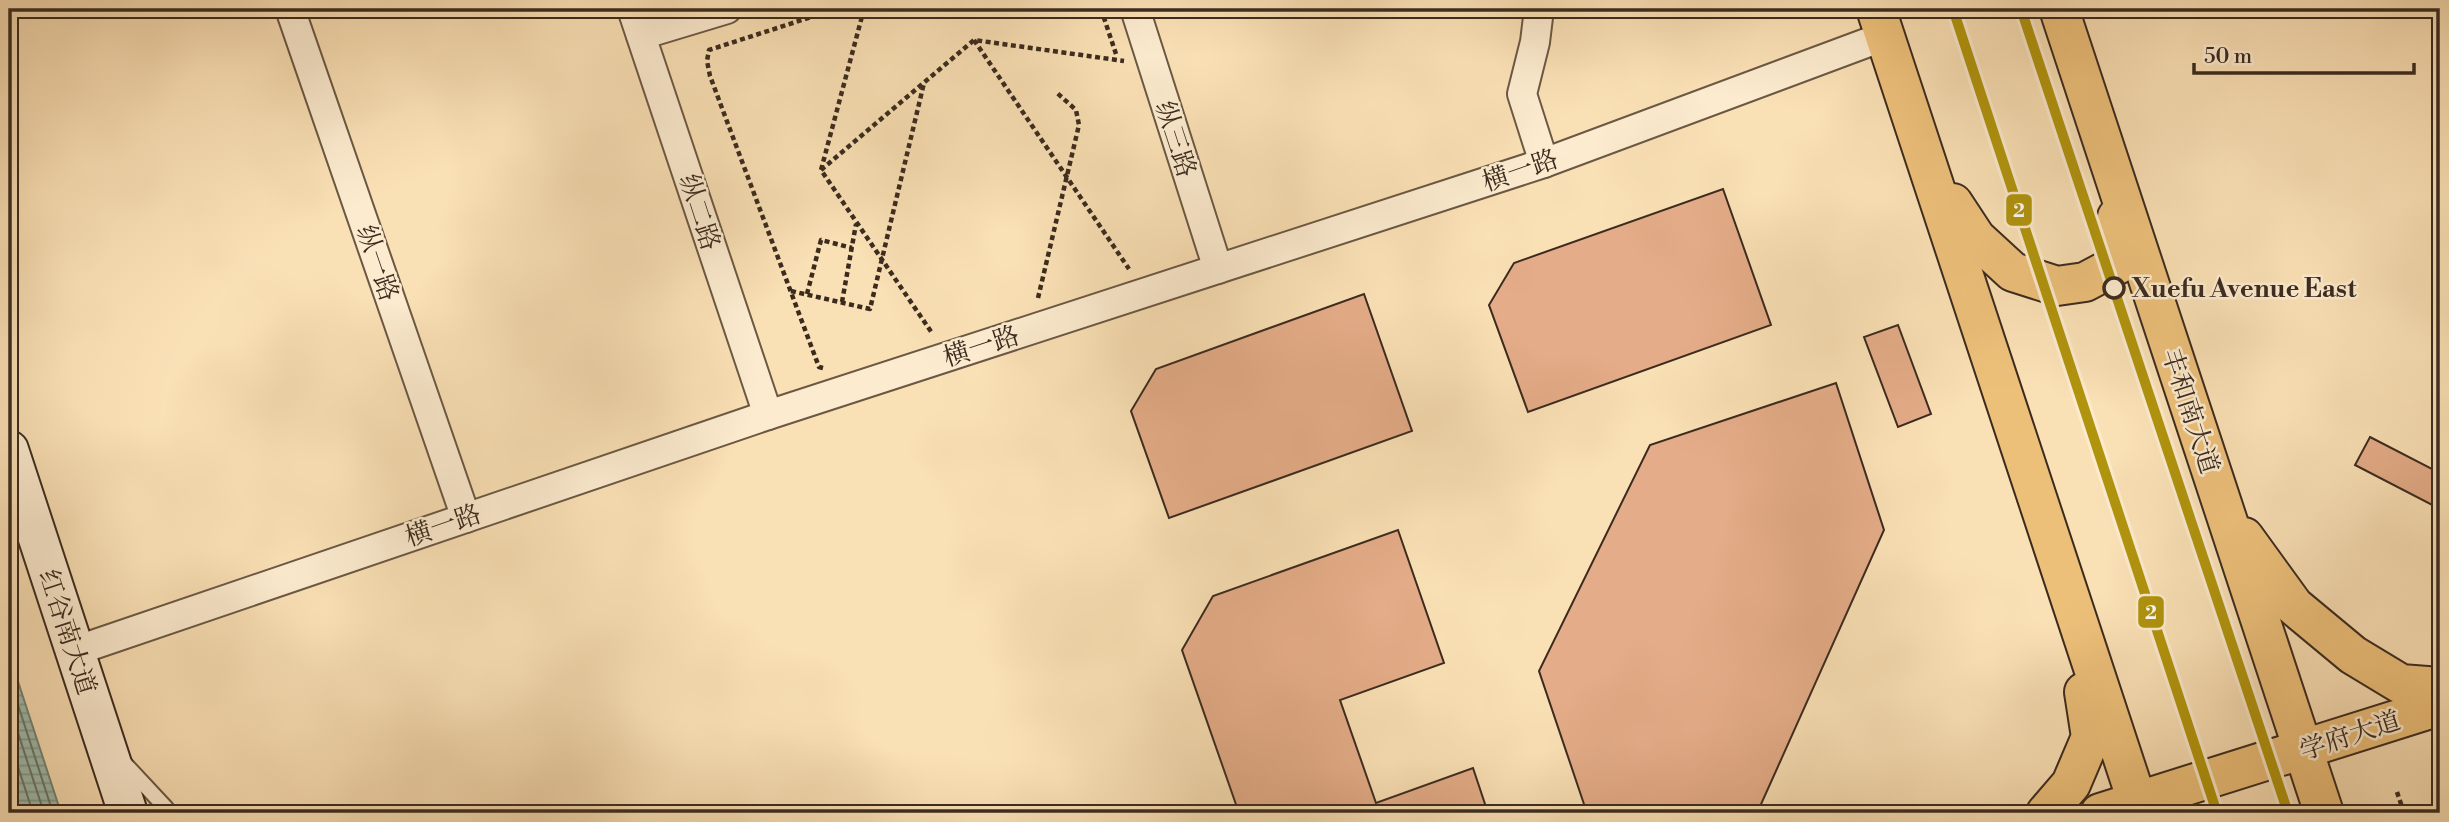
<svg xmlns="http://www.w3.org/2000/svg" width="2449" height="822" font-family="'Libre Bodoni','Noto Serif SC',serif">
<defs>
<pattern id="water-rules" width="6" height="5" patternUnits="userSpaceOnUse" patternTransform="scale(1.75)"><rect width="6" height="5" fill="#9ebdae"/><path d="M0 2.5h6" fill="none" stroke="#829a8d"/></pattern>
</defs>
<rect width="100%" height="100%" fill="#fae0b5"/>
<filter id="stains"><feTurbulence type="fractalNoise" baseFrequency=".00286" numOctaves="4"/><feColorMatrix values="0 0 0 0 .2 0 0 0 0 .09 0 0 0 0 .02 0 0 0 .5 -.17"/></filter>
<radialGradient id="worn" r=".72"><stop offset=".6" stop-color="#630" stop-opacity="0"/><stop offset="1" stop-color="#630" stop-opacity=".3"/></radialGradient>
<path fill="url(#water-rules)" stroke="#768375" stroke-width="2" d="M9,654L61,813H9Z"/>
<g fill="none" stroke-linecap="round" stroke-linejoin="round">
<g stroke="#6c7466" stroke-width="2">
<path d="M9,677L53,813"/>
<path d="M9,705L44,813"/>
<path d="M9,739L33,813"/>
</g>
</g>
<g fill="#e4ac88" stroke="#3b2b1f" stroke-width="2">
<path d="M1723,189L1771,325L1528,412L1489,305L1514,263Z"/>
<path d="M1364,294L1412,431L1169,518L1131,411L1156,369Z"/>
<path d="M1898,325L1931,414L1898,427L1864,337Z"/>
<path d="M1836,383L1884,530L1758,811L1750,813H1587L1539,671L1650,445Z"/>
<path d="M2370,437L2440,473V509L2355,465Z"/>
<path d="M1398,530L1444,663L1340,700L1376,803L1473,768L1488,813H1239L1182,650L1213,596Z"/>
</g>
<g fill="none" stroke-linecap="round" stroke-linejoin="round">
<defs>
<path id="lane" d="M125,764L166,808L167,813"/>
<g id="street">
<path d="M290,9L466,518"/>
<path d="M632,9L768,415"/>
<path d="M1135,9L1218,269"/>
<path d="M1539,9L1535,42L1522,94L1544,163"/>
<path d="M641,35L727,9"/>
<path d="M75,651L768,415L1544,163L1885,36"/>
</g>
<path id="secondary" d="M9,450L128,813"/>
<g id="primary">
<path d="M1876,9L2141,813"/>
<path d="M2059,9L2324,813"/>
<path d="M1953,203L1976,238L2013,272L2057,286L2085,282L2117,265L2122,241L2117,217"/>
<path d="M2244,537L2294,606L2353,655L2401,684L2440,687"/>
<path d="M2046,813L2071,784L2091,737L2084,692"/>
<path d="M2100,813L2440,706"/>
</g>
</defs>
<use href="#lane" stroke="#6b5844" stroke-width="18"/>
<use href="#street" stroke="#6b5844" stroke-width="32"/>
<use href="#secondary" stroke="#3b2b1f" stroke-width="42"/>
<use href="#primary" stroke="#3b2b1f" stroke-width="42"/>
<g stroke="#3b2b1f" stroke-width="4.5" stroke-dasharray="5 3.5" stroke-linecap="butt">
<path d="M864,9L821,170L932,333"/>
<path d="M1101,9L1116,54"/>
<path d="M974,40L1129,269"/>
<path d="M821,170L974,40L1124,61"/>
<path d="M791,291L870,309L924,83"/>
<path d="M807,294L821,240L852,248"/>
<path d="M1038,298L1079,125L1076,110L1056,92"/>
<path d="M842,302L856,224"/>
<path d="M823,368L819,367L710,76L707,61L709,50L836,9"/>
<path d="M2397,792L2404,813"/>
</g>
<use href="#lane" stroke="#fcebcf" stroke-width="14"/>
<use href="#street" stroke="#fcebcf" stroke-width="28"/>
<use href="#secondary" stroke="#fcebcf" stroke-width="38"/>
<use href="#primary" stroke="#edc07a" stroke-width="38"/>
<defs>
<g id="metro-1">
<path d="M1953,9L2217,813"/>
<path d="M2021,9L2288,813"/>
</g>
</defs>
<use href="#metro-1" stroke="#fcebcf" stroke-width="16"/>
<use href="#metro-1" stroke="#b1940d" stroke-width="10"/>
</g>
<circle fill="#fcebcf" stroke="#3b2b1f" stroke-width="3.5" cx="2114" cy="288" r="10"/>
<g text-anchor="middle" stroke-width="5" stroke-linejoin="round" paint-order="stroke">
<g font-size="26" fill="#3b2b1f" stroke="#fcebcf">
<text transform="translate(1176 139) rotate(72)" y="9">纵三路</text>
<text transform="translate(1520 170) rotate(-19)" y="9">横一路</text>
<text transform="translate(700 212) rotate(72)" y="9">纵二路</text>
<text transform="translate(378 263) rotate(71)" y="9">纵一路</text>
<text transform="translate(981 346) rotate(-18)" y="9">横一路</text>
<text transform="translate(2191 411) rotate(72)" y="9">丰和南大道</text>
<text transform="translate(443 525) rotate(-19)" y="9">横一路</text>
<text transform="translate(68 632) rotate(72)" y="9">红谷南大道</text>
<text transform="translate(2350 735) rotate(-18)" y="9">学府大道</text>
</g>
<g font-size="26" font-weight="bold" fill="#3b2b1f" stroke="#fcebcf" text-anchor="start">
<text x="2132" y="297">Xuefu Avenue East</text>
</g>
</g>
<g stroke="#fcebcf" stroke-width="2.5">
<rect x="2005" y="193" width="28" height="34" rx="7" fill="#b1940d"/>
<rect x="2137" y="595" width="28" height="34" rx="7" fill="#b1940d"/>
</g>
<g font-size="19" text-anchor="middle" font-weight="bold" fill="#fff">
<text x="2019" y="217">2</text>
<text x="2151" y="619">2</text>
</g>
<rect width="2449" height="822" fill="none" stroke="#fae0b5" stroke-width="35"/>
<rect x="10" y="10" width="2428" height="801" fill="none" stroke="#3b2b1f" stroke-width="3.5"/>
<rect x="18" y="18" width="2414" height="787" fill="none" stroke="#3b2b1f" stroke-width="2"/>
<path d="M2194 63v10h220v-10" fill="none" stroke="#3b2b1f" stroke-width="3.5"/>
<text x="2204" y="63" font-size="21" fill="#3b2b1f" stroke="#fcebcf" stroke-width="5" paint-order="stroke">50 m</text>
<rect width="100%" height="100%" filter="url(#stains)"/>
<rect width="100%" height="100%" fill="url(#worn)"/>
</svg>
